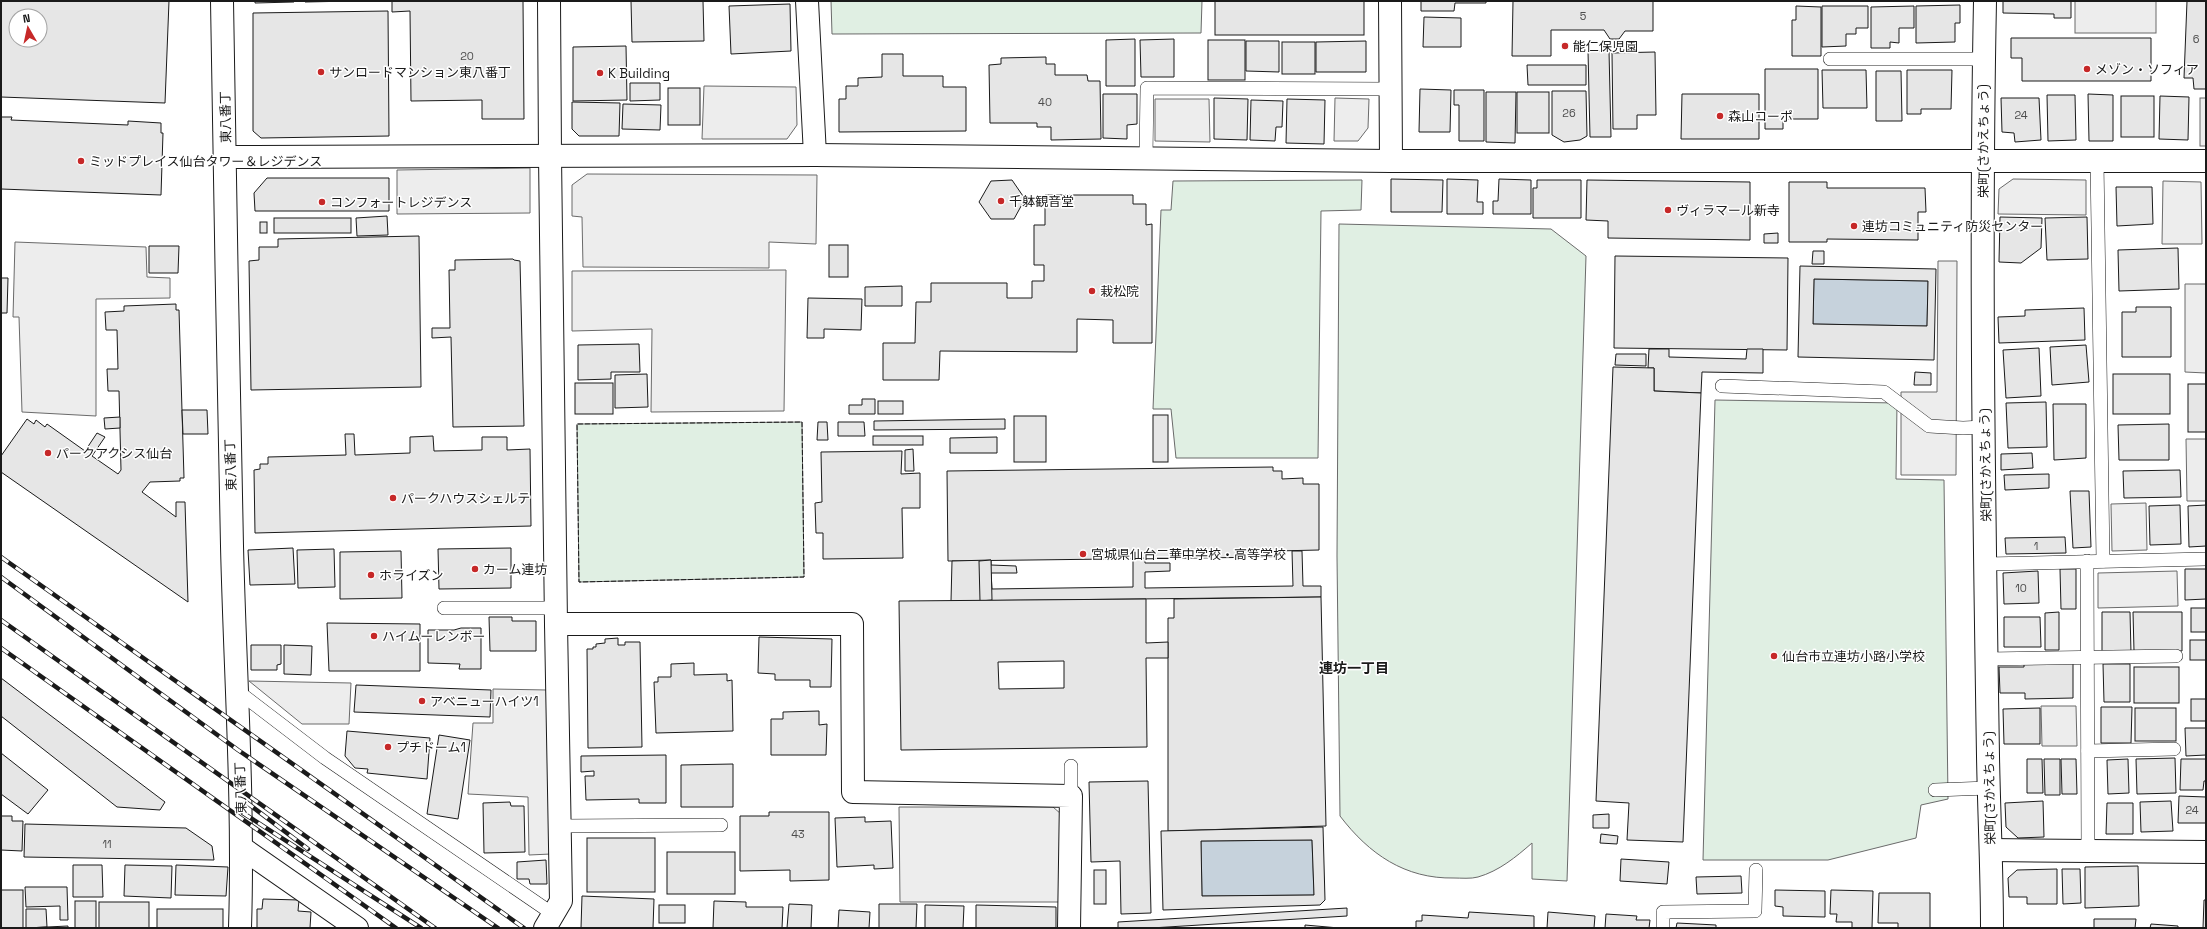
<svg xmlns="http://www.w3.org/2000/svg" width="2207" height="929" font-family="'Space Grotesk','Noto Sans JP',sans-serif">
<rect width="100%" height="100%" fill="#fff"/>
<g fill="#e0efe3" stroke="#6a6a6a">
<path d="M831,1H1202L1201,33L832,34Z"/>
<path d="M1362,180L1361,210L1321,211L1318,458H1176L1171,409H1153L1161,210H1171L1173,181Z"/>
<path d="M1339,224L1551,229L1586,256L1567,881L1532,879V843C1516,857 1499,871 1478,877C1471,879 1461,878 1454,878C1405,879 1369,854 1340,816L1337,556Z"/>
<path d="M1715,400L1897,403L1896,479L1944,480L1948,799L1921,805L1916,838L1828,860H1703Z"/>
<path d="M802,422L804,577L579,582L577,424Z"/>
</g>
<g fill="#ededed" stroke="#6a6a6a">
<rect x="2075" y="1" width="81" height="32"/>
<path d="M704,86L796,87L797,125L787,139H702Z"/>
<path d="M1335,98L1369,99L1368,128L1358,141H1334Z"/>
<rect x="2200" y="98" width="6" height="48"/>
<path d="M1155,99H1209L1210,142L1155,141Z"/>
<path d="M530,168V213L397,214V170Z"/>
<path d="M587,174L817,175L816,244L769,242V268L583,267L582,217L572,216V185Z"/>
<path d="M2013,179L2086,180V215L1998,214L1999,189Z"/>
<path d="M2163,181L2201,182L2202,244H2162Z"/>
<path d="M15,242L146,247L147,277L170,278V298L96,299V416L22,412L19,317H13Z"/>
<path d="M1938,261H1957L1956,475H1901V392H1937Z"/>
<path d="M786,270L784,411L651,412L652,329L572,331V271Z"/>
<path d="M2185,284H2206V373L2185,372Z"/>
<path d="M2186,439H2206V501H2187Z"/>
<path d="M2146,503L2147,550L2112,551L2111,504Z"/>
<path d="M2177,571L2178,606L2098,608V573Z"/>
<path d="M249,681L351,683L349,724H302Z"/>
<path d="M493,689L547,690L551,854L529,855L528,797L468,794L473,723H493Z"/>
<path d="M2041,706H2076L2077,746H2042Z"/>
<path d="M899,807H1053L1061,814L1060,902H900Z"/>
</g>
<g fill="#c6d2dc" stroke="#6a6a6a">
<path d="M1814,279L1928,281L1927,326L1813,324Z"/>
<path d="M1312,840L1314,895L1202,896L1201,841Z"/>
</g>
<g fill="#e6e6e6" stroke="#1a1a1a" fill-rule="evenodd">
<path d="M1,1H169L165,103L1,97ZM16,16H40V40H16Z"/>
<path d="M255,1H294V2L255,3Z"/>
<path d="M305,1H353L305,2Z"/>
<path d="M392,1H523L524,119H482V100L411,101L410,11L392,12Z"/>
<path d="M631,1H703L704,41L632,42Z"/>
<rect x="1215" y="1" width="149" height="34"/>
<path d="M1421,1H1486V3H1455L1454,11H1421Z"/>
<path d="M1513,1H1653V31H1625L1619,39H1610L1604,30H1551V56H1512Z"/>
<path d="M2003,1H2071V18H2054V14L2003,13Z"/>
<path d="M2187,1H2206V89H2194L2193,78H2184Z"/>
<path d="M790,4L791,51L731,54L729,6Z"/>
<path d="M1960,5V23H1955V42L1916,43V6Z"/>
<path d="M1796,6L1821,7V56H1792V20H1796Z"/>
<path d="M1822,6H1868V28H1856V34H1846V46L1822,47Z"/>
<path d="M1914,6V28H1899V43L1890,42V48H1871V7Z"/>
<path d="M388,11L389,136L261,138L253,131V13Z"/>
<path d="M1424,17L1461,18V47H1423Z"/>
<path d="M2011,38H2151V81H2022V58H2011Z"/>
<path d="M1135,39V86H1106V40Z"/>
<path d="M1174,39V77H1141L1140,40Z"/>
<rect x="1208" y="40" width="37" height="40"/>
<path d="M1246,41H1279V72L1246,71Z"/>
<path d="M1366,41V72H1316V42Z"/>
<rect x="1282" y="42" width="33" height="32"/>
<path d="M626,46L627,100L573,101V47Z"/>
<path d="M1588,51H1609L1611,137H1590Z"/>
<path d="M1655,52L1656,115H1637V129H1613L1612,53Z"/>
<path d="M882,54H903V76H943V87H966V131L839,132V99H846V86H858V78L882,77Z"/>
<path d="M1046,57V64H1055V75H1087L1088,81H1100L1101,139L1051,140V127H1037V123H990L989,65L1001,64V58Z"/>
<path d="M1527,65H1586V85H1528Z"/>
<path d="M1765,69H1818V119H1783V129H1765Z"/>
<path d="M1822,70H1866L1867,108H1823Z"/>
<path d="M1907,70H1952L1951,109H1921V114H1907Z"/>
<path d="M1876,71H1901L1902,121H1876Z"/>
<path d="M630,83H660V100L630,101Z"/>
<rect x="668" y="88" width="32" height="37"/>
<path d="M1420,89L1451,90L1450,132H1419Z"/>
<path d="M1454,90H1484V141H1459V105H1454Z"/>
<path d="M1552,91H1586L1587,136L1580,140L1564,142L1552,135Z"/>
<path d="M1486,92H1516L1515,143L1486,142Z"/>
<rect x="1517" y="92" width="32" height="41"/>
<path d="M1103,94H1137V124L1127,125V139L1103,138Z"/>
<path d="M1682,94H1759V139H1681Z"/>
<path d="M2088,94L2113,95V141H2089Z"/>
<path d="M2047,95H2075L2076,140L2048,141Z"/>
<rect x="2121" y="96" width="33" height="41"/>
<path d="M2160,96L2189,97L2188,140L2159,139Z"/>
<path d="M1214,98L1248,99L1247,140L1214,139Z"/>
<path d="M2001,98H2039L2041,140L2015,142L2014,133L2002,132Z"/>
<path d="M1287,99L1325,100L1324,144L1286,143Z"/>
<path d="M1251,100L1283,101L1282,127H1276L1275,141L1250,140Z"/>
<path d="M572,102L620,103L619,136H579L572,129Z"/>
<path d="M623,104L661,105L660,130L622,129Z"/>
<path d="M1,117H12L11,120L128,125V121L161,123V133H163L161,195L1,189Z"/>
<path d="M267,178H389V211H255L254,193Z"/>
<path d="M1391,179L1443,180L1442,212H1391Z"/>
<path d="M1447,179L1478,180L1477,202H1483V214H1447Z"/>
<path d="M1499,179L1531,180V214H1493V201H1498Z"/>
<path d="M1012,180L1025,199L1014,219H991L979,202L991,181Z"/>
<path d="M1537,180H1581V218H1533V188H1537Z"/>
<path d="M1587,180L1750,182V240L1608,238V221L1586,220Z"/>
<path d="M1789,182H1827V188H1925L1926,212H1918V240L1827,239V242H1789Z"/>
<path d="M2116,187H2152L2153,224L2117,226Z"/>
<path d="M1045,195H1133V204H1146V225L1152,224V343H1113V320L1077,319V352L940,351L939,380H883V343H915L916,302H931V283H1007V298H1032V281H1044V265H1034V225H1045Z"/>
<path d="M387,216L388,235L357,236L356,218Z"/>
<path d="M2000,217L2042,218L2041,248L2021,263L1999,262Z"/>
<path d="M2087,217L2088,259L2047,260L2045,218Z"/>
<rect x="274" y="218" width="77" height="15"/>
<rect x="260" y="222" width="7" height="11"/>
<path d="M1778,233V243H1764V234Z"/>
<path d="M419,236L421,387L251,390L249,261L259,260V247H278V239Z"/>
<rect x="829" y="245" width="19" height="32"/>
<path d="M149,246H179L178,273H149Z"/>
<path d="M2178,248L2179,289L2119,291L2118,250Z"/>
<path d="M1813,251H1824V264H1812Z"/>
<path d="M1615,256L1788,258L1787,350L1614,348Z"/>
<path d="M513,259L514,260L520,261L524,426L453,427L451,337L432,338V328H450L449,270H455V260Z"/>
<path d="M1800,266L1936,269L1934,360L1798,357ZM1814,279L1928,281L1927,326L1813,324Z"/>
<path d="M1,278H8L7,313H1Z"/>
<path d="M902,286V306H865V287Z"/>
<path d="M808,298L862,299L861,330L824,329V338H807Z"/>
<path d="M176,304V310H179L184,478H180V481L150,482L142,492L176,517V502H185L188,602L1,472V456L27,419L34,424L36,420L45,427L47,424L85,451L97,433L105,437L92,456L118,474L121,470L119,391H108L107,369H118L117,330H106L105,312L124,311V306Z"/>
<path d="M2136,307H2171V357H2122V312H2136Z"/>
<path d="M2084,308L2085,340L1999,343L1998,317L2025,316V310Z"/>
<path d="M639,344L640,372H611V379L578,380V345Z"/>
<path d="M2086,345L2089,382L2052,385L2050,347Z"/>
<path d="M2039,348L2041,396L2006,398L2003,350Z"/>
<path d="M1649,349H1669V357L1746,359L1747,349H1763V373L1702,372L1701,393L1654,391V368H1648Z"/>
<path d="M1616,354H1646V366L1615,365Z"/>
<path d="M1613,367L1654,368V391L1701,393L1683,842L1627,840L1629,803L1596,801Z"/>
<path d="M1915,372L1931,373V385H1914Z"/>
<path d="M647,374L648,407L615,408V375Z"/>
<rect x="2113" y="374" width="57" height="40"/>
<rect x="575" y="383" width="38" height="31"/>
<rect x="2188" y="384" width="18" height="48"/>
<path d="M862,399H875V414H849V405H862Z"/>
<rect x="878" y="401" width="25" height="13"/>
<path d="M2046,402L2047,447L2008,448L2006,403Z"/>
<path d="M2053,404H2086V458L2054,460Z"/>
<path d="M182,410H207L208,434H183Z"/>
<rect x="1153" y="415" width="15" height="47"/>
<rect x="1014" y="416" width="32" height="46"/>
<path d="M120,417V428L105,429L104,418Z"/>
<path d="M1005,419V429L874,430V421Z"/>
<path d="M818,422H827L828,440H817Z"/>
<path d="M838,422H864L865,436H838Z"/>
<path d="M2169,424V460H2119L2118,425Z"/>
<path d="M345,434H354L355,455L410,453V437L433,436L434,451L482,450V437H507V450L530,449L531,526L255,533L254,470L260,469V464H268V457L346,455Z"/>
<rect x="873" y="436" width="50" height="9"/>
<path d="M997,437V453H950V438Z"/>
<path d="M913,449L914,471H905V450Z"/>
<path d="M902,451L901,474L920,473V508H902L903,558L823,559V533H816L815,503L822,502L821,452Z"/>
<path d="M2032,453L2033,468L2001,470V454Z"/>
<path d="M1273,467V471H1282V479L1303,478V484H1319V550L1276,551V557L948,561L947,471Z"/>
<path d="M2180,470L2181,497L2124,498L2123,471Z"/>
<path d="M2049,474V488L2005,490L2004,475Z"/>
<path d="M2070,491H2089L2091,547L2073,548Z"/>
<path d="M2180,505L2181,544L2150,545L2149,506Z"/>
<path d="M2206,505V546L2189,547L2188,506Z"/>
<path d="M2065,537L2066,553L2006,554L2005,538Z"/>
<path d="M293,548L295,584L250,585L248,550Z"/>
<path d="M511,548V588L439,589L438,549Z"/>
<path d="M334,549L335,587L298,588L297,550Z"/>
<path d="M401,551L402,598L340,599V552Z"/>
<path d="M1292,551H1302L1303,586H1321V597L951,601L952,561L991,560V565L1016,566L1017,573H991L992,589L1133,587V559L1145,558V563H1170V571L1145,572V588L1293,586Z"/>
<path d="M991,560L992,600L980,601L979,561Z"/>
<path d="M2060,569H2076V609H2061Z"/>
<path d="M2185,569H2206V599L2185,600Z"/>
<path d="M2038,571L2039,603L2004,604L2003,573Z"/>
<path d="M1321,597L1326,826L1168,831V618H1174V599Z"/>
<path d="M1146,599V643L1168,642V658H1146L1147,747L901,750L899,601ZM1064,661V688L999,689L998,662Z"/>
<rect x="2191" y="608" width="15" height="24"/>
<path d="M2059,612V650H2045V613Z"/>
<path d="M2102,612H2130L2131,653H2102Z"/>
<path d="M2133,612H2182V651H2134Z"/>
<path d="M489,617H512V621H536V651H490Z"/>
<path d="M2004,617H2040L2041,647H2004Z"/>
<path d="M327,623L420,624V671H329Z"/>
<path d="M461,628H481V669H459L460,664L428,663V630H454Z"/>
<path d="M759,637L832,639L831,687H810V680H775V674L758,673Z"/>
<path d="M618,638V645H625V642H640L642,747L588,748L587,649H593V647H596V644L605,643V639Z"/>
<rect x="2190" y="640" width="16" height="20"/>
<path d="M251,645H281V664L277,665V670H251Z"/>
<path d="M284,645L312,646L311,675L284,674Z"/>
<path d="M2073,661V698L2025,699V693H2000L1999,667H2024V662Z"/>
<path d="M694,663V675L727,674V681L732,680L733,731L656,733L654,682H658V677H671V664Z"/>
<path d="M2103,664H2130V702H2104Z"/>
<rect x="2134" y="667" width="45" height="36"/>
<path d="M1,678L165,802L160,810L117,807L1,716Z"/>
<path d="M356,685L491,690L490,717L354,712Z"/>
<rect x="2191" y="699" width="15" height="22"/>
<path d="M2101,707H2132L2131,743H2101Z"/>
<path d="M2040,708V744H2004L2003,709Z"/>
<rect x="2135" y="708" width="41" height="33"/>
<path d="M819,711V725L827,724L826,755H771V719H783V712Z"/>
<path d="M2185,728H2206V755L2186,756Z"/>
<path d="M347,731L430,738L427,779L367,773L368,769L355,768L345,756Z"/>
<path d="M439,735L470,740L458,819L427,814Z"/>
<path d="M1,753L48,790L28,814L1,794Z"/>
<path d="M666,755V803H639V799L586,800L585,776H594V771L581,772V756Z"/>
<path d="M2175,758L2176,793L2137,794L2136,759Z"/>
<path d="M2027,759H2042L2043,793H2027Z"/>
<path d="M2044,759H2060V795H2045Z"/>
<path d="M2061,759H2076L2077,794H2062Z"/>
<path d="M2128,759L2129,793L2108,794L2107,760Z"/>
<path d="M2181,759H2206V781H2204L2203,790H2180Z"/>
<path d="M733,764V807H681V765Z"/>
<path d="M1148,781L1151,913L1121,914L1120,861L1091,862L1089,782Z"/>
<path d="M2179,796L2206,797V823H2178Z"/>
<path d="M2043,801L2044,837L2018,838L2006,827L2005,803Z"/>
<path d="M2171,801L2173,831L2141,832L2140,802Z"/>
<path d="M510,802L511,806H524L525,852L484,853L483,803Z"/>
<path d="M2107,803H2133V834H2106Z"/>
<path d="M769,812H829V880L790,881V870L740,871V816H769Z"/>
<path d="M1609,814V828H1593V815Z"/>
<path d="M1,816H12V821H23L22,851L1,850Z"/>
<path d="M865,817V822L891,821L893,868L874,869V865L837,867L835,818Z"/>
<path d="M25,824L186,828L212,846L214,860L24,857Z"/>
<path d="M1323,827L1325,900L1320,905L1163,910L1161,831ZM1312,840L1314,895L1202,896L1201,841Z"/>
<path d="M1601,834L1618,836L1617,844L1600,843Z"/>
<rect x="587" y="838" width="68" height="54"/>
<rect x="667" y="852" width="68" height="42"/>
<path d="M1621,859L1669,862L1667,884L1620,881Z"/>
<path d="M546,860L547,884H530L529,879H517V862Z"/>
<path d="M73,865H102L103,897H73Z"/>
<path d="M125,865L172,866L171,898L124,896Z"/>
<path d="M176,865L228,867L226,896L175,895Z"/>
<path d="M2138,866L2139,906L2085,908V867Z"/>
<path d="M2057,869V904H2027V897H2009L2008,878L2017,870Z"/>
<path d="M2062,869H2080L2081,903L2063,904Z"/>
<rect x="1094" y="870" width="12" height="34"/>
<path d="M1741,876L1742,893L1697,894L1696,877Z"/>
<path d="M25,887H67L68,920H60V906L26,907Z"/>
<rect x="1" y="890" width="22" height="38"/>
<path d="M1775,890L1825,891V917L1783,916V907L1775,906Z"/>
<path d="M1831,890L1873,891L1872,928H1852V922H1836L1837,914H1830Z"/>
<path d="M1879,893H1930V928H1898V923H1878Z"/>
<path d="M582,896L654,899L653,928H581Z"/>
<path d="M263,899L299,900L298,911L311,912L310,928H257V909H262Z"/>
<path d="M2204,900H2206V928H2203Z"/>
<rect x="75" y="901" width="21" height="27"/>
<path d="M714,901L746,902V907H783L782,928H713Z"/>
<rect x="99" y="902" width="50" height="26"/>
<path d="M789,904L812,905L811,928H787Z"/>
<path d="M879,904H917L916,928H879Z"/>
<rect x="659" y="905" width="26" height="18"/>
<path d="M925,905L964,906L963,928H925Z"/>
<path d="M976,905L1056,907V928H976Z"/>
<path d="M1347,908V916L1151,928H1118V922Z"/>
<path d="M26,909H46L47,927L26,928Z"/>
<rect x="157" y="909" width="66" height="19"/>
<path d="M839,910L870,912L869,928H838Z"/>
<path d="M1469,912L1534,916V928H1416V921H1422V915L1468,918Z"/>
<path d="M1548,912L1595,916L1594,928H1547Z"/>
<path d="M1606,914L1637,916L1636,920H1650L1649,928H1605Z"/>
<path d="M2094,919H2136L2135,928H2094Z"/>
<path d="M1677,923L1716,925V928H1676Z"/>
<path d="M2151,924L2178,926V928H2150Z"/>
<path d="M1305,925L1339,928H1305Z"/>
<path d="M68,926V928H26Z"/>
</g>
<g fill="none" stroke-linecap="round" stroke-linejoin="round">
<defs>
<g id="service">
<path d="M1830,59H1984"/>
<path d="M1146,158L1147,88L1391,89"/>
<path d="M2097,161L2103,561"/>
<path d="M1722,386L1884,392L1929,426L1963,428L1984,427"/>
<path d="M2087,561L2088,851"/>
<path d="M1986,564L2206,559"/>
<path d="M444,608H556"/>
<path d="M1987,659L2176,656"/>
<path d="M236,690L325,758L553,914"/>
<path d="M2088,751L2174,749"/>
<path d="M1935,790L1988,788"/>
<path d="M1071,796V766"/>
<path d="M559,826L721,825"/>
<path d="M1663,928V912L1755,911L1756,870"/>
</g>
<g id="minor">
<path d="M222,1C226,183 227,364 232,546C235,673 244,801 240,928"/>
<path d="M549,1L550,156"/>
<path d="M807,1L815,155"/>
<path d="M1985,1C1980,252 1984,504 1988,756C1989,813 1992,871 1992,928"/>
<path d="M242,848L357,928"/>
<path d="M1991,850L2206,852"/>
<path d="M545,928L561,901L556,624H852L853,792L1071,796L1069,928"/>
</g>
<g id="tertiary">
<path d="M1390,1L1391,161"/>
<path d="M550,156L556,624"/>
<path d="M225,157L815,155L1391,161H2206"/>
</g>
</defs>
<use href="#service" stroke="#1a1a1a" stroke-width="14"/>
<use href="#minor" stroke="#1a1a1a" stroke-width="24"/>
<use href="#tertiary" stroke="#1a1a1a" stroke-width="24"/>
<use href="#service" stroke="#fff" stroke-width="13"/>
<use href="#minor" stroke="#fff" stroke-width="22"/>
<use href="#tertiary" stroke="#fff" stroke-width="22"/>
<defs>
<g id="rail">
<path d="M1,557L524,928"/>
<path d="M1,577L238,750L498,928"/>
<path d="M1,620L435,928"/>
<path d="M1,648L396,928"/>
<path d="M246,802L308,849"/>
<path d="M243,813L421,928"/>
</g>
</defs>
<use href="#rail" stroke="#1a1a1a" stroke-width="4.5"/>
<use href="#rail" stroke="#fff" stroke-width="3" stroke-dasharray="9" stroke-linecap="butt"/>
<path stroke="#1a1a1a" stroke-width="1" stroke-dasharray="5 2" stroke-linecap="butt" d="M802,422L804,577L579,582L577,424Z"/>
</g>
<g fill="#c62828" stroke="#fff" stroke-width="1.5">
<circle cx="1565" cy="46" r="4"/>
<circle cx="2087" cy="69" r="4"/>
<circle cx="321" cy="72" r="4"/>
<circle cx="600" cy="73" r="4"/>
<circle cx="1720" cy="116" r="4"/>
<circle cx="81" cy="161" r="4"/>
<circle cx="1001" cy="201" r="4"/>
<circle cx="322" cy="202" r="4"/>
<circle cx="1668" cy="210" r="4"/>
<circle cx="1854" cy="226" r="4"/>
<circle cx="1092" cy="291" r="4"/>
<circle cx="48" cy="453" r="4"/>
<circle cx="393" cy="498" r="4"/>
<circle cx="1083" cy="554" r="4"/>
<circle cx="475" cy="569" r="4"/>
<circle cx="371" cy="575" r="4"/>
<circle cx="374" cy="636" r="4"/>
<circle cx="1774" cy="656" r="4"/>
<circle cx="422" cy="701" r="4"/>
<circle cx="388" cy="747" r="4"/>
</g>
<g text-anchor="middle" stroke-width="3" stroke-linejoin="round" paint-order="stroke">
<g font-size="11" fill="#4d4d4d">
<text x="1583" y="20">5</text>
<text x="2196" y="43">6</text>
<text x="467" y="60">20</text>
<text x="1045" y="106">40</text>
<text x="1569" y="117">26</text>
<text x="2021" y="119">24</text>
<text x="2036" y="550">1</text>
<text x="2021" y="592">10</text>
<text x="2192" y="814">24</text>
<text x="798" y="838">43</text>
<text x="107" y="848">11</text>
</g>
<g font-size="13" fill="#1a1a1a" stroke="#fff" text-anchor="start">
<text x="1573" y="51">能仁保児園</text>
<text x="2095" y="74">メゾン・ソフィア</text>
<text x="329" y="77">サンロードマンション東八番丁</text>
<text x="608" y="78">K Building</text>
<text x="1728" y="121">森山コーポ</text>
<text x="89" y="166">ミッドプレイス仙台タワー＆レジデンス</text>
<text x="1009" y="206">千躰観音堂</text>
<text x="330" y="207">コンフォートレジデンス</text>
<text x="1676" y="215">ヴィラマール新寺</text>
<text x="1862" y="231">連坊コミュニティ防災センター</text>
<text x="1100" y="296">栽松院</text>
<text x="56" y="458">パークアクシス仙台</text>
<text x="401" y="503">パークハウスシェルテ</text>
<text x="1091" y="559">宮城県仙台二華中学校・高等学校</text>
<text x="483" y="574">カーム連坊</text>
<text x="379" y="580">ホライズン</text>
<text x="382" y="641">ハイムーレンボー</text>
<text x="1782" y="661">仙台市立連坊小路小学校</text>
<text x="430" y="706">アベニューハイツ1</text>
<text x="396" y="752">プチドーム1</text>
</g>
<g font-size="13" fill="#1a1a1a" stroke="#fff">
<text transform="translate(225 117) rotate(-91)" y="5">東八番丁</text>
<text transform="translate(1983 141) rotate(-90)" y="5">栄町(さかえちょう)</text>
<text transform="translate(230 465) rotate(-92)" y="5">東八番丁</text>
<text transform="translate(1985 465) rotate(-91)" y="5">栄町(さかえちょう)</text>
<text transform="translate(240 788) rotate(-92)" y="5">東八番丁</text>
<text transform="translate(1989 788) rotate(-91)" y="5">栄町(さかえちょう)</text>
</g>
<g font-size="14" font-weight="bold" fill="#1a1a1a" stroke="#fff">
<text x="1354" y="673">連坊一丁目</text>
</g>
</g>
<rect width="2207" height="929" fill="none" stroke="#1a1a1a" stroke-width="4"/>
<g transform="translate(28 28) rotate(351)"><circle r="19" fill="#ffffff" stroke="#a3a3a3"/>
<path d="M0-3L7 15L0 10L-7 15Z" fill="#c62828"/>
<text y="-6" font-size="11" font-weight="bold" text-anchor="middle" fill="#1a1a1a">N</text>
</g>
</svg>
